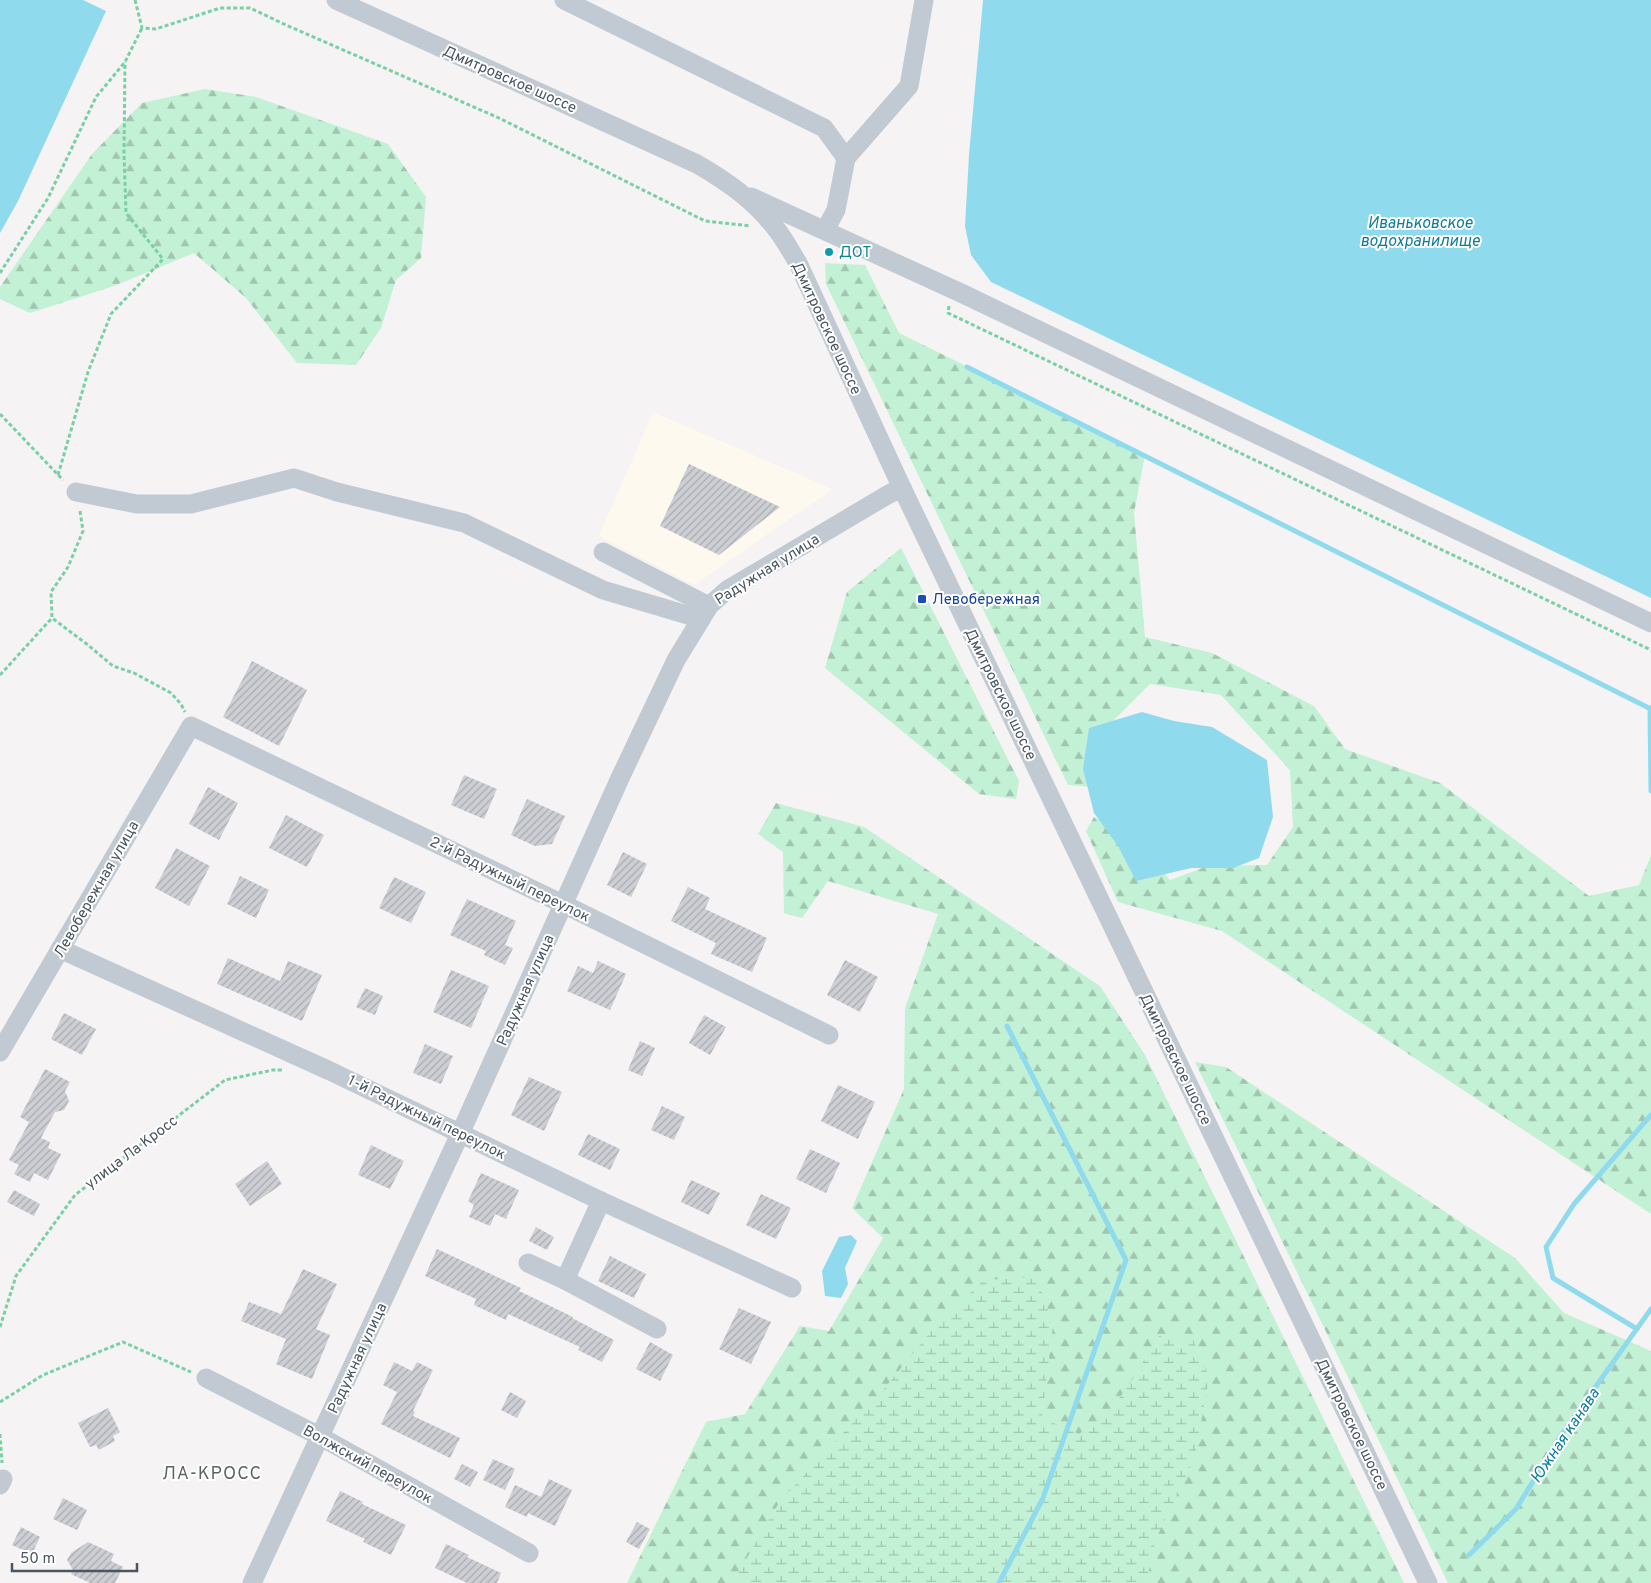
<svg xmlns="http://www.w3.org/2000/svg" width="1651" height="1583" font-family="Overpass,sans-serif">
<defs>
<pattern id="forest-firs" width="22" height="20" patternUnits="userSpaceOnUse" patternTransform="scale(1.25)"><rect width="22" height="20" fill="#c3f1d5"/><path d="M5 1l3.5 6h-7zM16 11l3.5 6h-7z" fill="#a0c6b0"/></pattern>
<pattern id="wetland-marsh" width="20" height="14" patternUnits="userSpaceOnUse" patternTransform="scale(1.25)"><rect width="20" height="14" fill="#c3f1d5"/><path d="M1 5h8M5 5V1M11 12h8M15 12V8" fill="none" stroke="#a0c6b0"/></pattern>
<pattern id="building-hatch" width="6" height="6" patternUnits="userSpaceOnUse" patternTransform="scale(1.25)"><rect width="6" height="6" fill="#cdcfd5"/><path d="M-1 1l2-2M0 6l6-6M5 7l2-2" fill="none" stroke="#a8abb0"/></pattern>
</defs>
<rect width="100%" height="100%" fill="#f5f3f3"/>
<path fill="#fdf9ef" d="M653,412L833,489L694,585L599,536Z"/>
<g fill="url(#forest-firs)">
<path d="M205,89L256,97L388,144L426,197L421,258L396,280L381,328L356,365L297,363L246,298L194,253L114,286L30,313L0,299V287L92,154L142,103Z"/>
<path d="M825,263L865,265L899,333L1145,454L1134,513L1145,637L1212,653L1314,706L1345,749L1440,783L1589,896L1639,885L1651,855V1214L1222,931L1118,902L1086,831L1094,817L1130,834L1170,880L1208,866L1267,865L1293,827L1290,770L1221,695L1150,684L1087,747L1093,787L1068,785L826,284Z"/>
<path d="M901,548L1019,781L1016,799L979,794L825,668L847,592Z"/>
<path d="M776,803L864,827L1100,986L1145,1055L1404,1583H627L706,1422L745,1414L800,1326L829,1331L883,1238L852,1208L904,1089L905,1008L938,914L828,881L802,918L784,913L783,852L758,834Z"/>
<path d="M1195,1062L1226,1067L1515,1258L1564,1313L1651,1351V1583H1448Z"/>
</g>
<path fill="url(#wetland-marsh)" d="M1037,1277L1053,1325L1042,1418L1079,1434L1108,1414L1132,1380L1159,1336L1193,1339L1209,1378L1195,1457L1156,1539L1146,1583H737L735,1578L780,1501L883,1390L937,1324L984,1280Z"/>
<g fill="#90daee">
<path d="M0,0H83L106,11L18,201L0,233Z"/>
<path d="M983,0H1651V598L991,282L971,255L965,226L969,155Z"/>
<path d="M1142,712L1174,721L1212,727L1267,760L1273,817L1259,858L1233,868H1191L1136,881L1118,846L1094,813L1083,769L1089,728Z"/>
<path d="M851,1235L857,1241L845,1268L848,1284L841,1298L825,1296L822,1271L839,1237Z"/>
</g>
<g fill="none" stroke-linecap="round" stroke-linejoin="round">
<g stroke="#90daee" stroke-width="5">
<path d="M967,367L1651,709"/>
<path d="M1650,708L1651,791"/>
<path d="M1637,1329L1553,1278L1546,1247L1574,1204L1651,1115"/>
<path d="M1469,1555L1516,1509L1562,1434L1651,1309"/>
<path d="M999,1583L1043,1498L1126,1260L1007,1026"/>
</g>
</g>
<g fill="url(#building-hatch)">
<path d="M689,464L780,507L719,555L660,526Z"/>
<path d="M252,661L307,690L279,746L223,717Z"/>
<path d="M464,775L497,789L484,819L451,805Z"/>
<path d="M208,787L238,803L219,840L189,824Z"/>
<path d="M527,799L565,816L552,844L535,846L511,835Z"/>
<path d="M286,815L324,835L307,867L269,848Z"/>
<path d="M176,848L210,866L189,906L155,888Z"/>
<path d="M623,852L647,864L631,897L607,885Z"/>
<path d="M240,876L269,890L256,918L227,904Z"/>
<path d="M394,877L426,892L411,923L379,908Z"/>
<path d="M688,887L710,898L705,909L767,938L752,972L711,954L716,943L671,921Z"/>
<path d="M467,899L516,921L505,945L513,948L505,965L484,955L486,951L450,935Z"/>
<path d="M228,958L280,981L288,961L322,975L302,1021L217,984Z"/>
<path d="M845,960L878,977L860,1012L827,995Z"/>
<path d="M598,961L626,974L610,1010L567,991L578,966L593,973Z"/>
<path d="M451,970L489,986L471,1028L433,1012Z"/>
<path d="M365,988L383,996L375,1015L356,1007Z"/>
<path d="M64,1013L96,1029L82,1055L51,1039Z"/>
<path d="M704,1015L726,1027L710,1055L689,1043Z"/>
<path d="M640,1041L655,1048L642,1076L628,1070Z"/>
<path d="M425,1044L453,1056L441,1084L413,1073Z"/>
<path d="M45,1069L70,1082L65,1091L69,1101L64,1110L55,1112L41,1138L50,1142L48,1148L61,1154L48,1180L34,1173L30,1182L14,1174L19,1165L9,1160L29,1122L20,1117Z"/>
<path d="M529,1077L562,1092L544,1131L511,1115Z"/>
<path d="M838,1085L875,1102L858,1139L821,1121Z"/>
<path d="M662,1106L685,1117L674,1140L651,1130Z"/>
<path d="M588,1134L620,1149L610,1170L578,1155Z"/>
<path d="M371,1145L404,1161L390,1189L358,1175Z"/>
<path d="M810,1149L840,1163L826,1193L796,1179Z"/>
<path d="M267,1161L282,1184L250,1206L235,1184Z"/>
<path d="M481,1173L519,1190L506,1219L495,1214L490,1226L469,1217L474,1205L468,1201Z"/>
<path d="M691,1180L720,1193L709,1215L681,1202Z"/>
<path d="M14,1190L40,1204L34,1216L7,1202Z"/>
<path d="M761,1194L791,1208L776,1239L746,1225Z"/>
<path d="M536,1227L554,1237L547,1250L529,1241Z"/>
<path d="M437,1249L521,1288L519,1291L573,1317L572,1318L614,1340L602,1362L578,1350L580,1347L508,1314L506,1320L474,1305L476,1299L425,1276Z"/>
<path d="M610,1256L646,1274L634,1298L598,1281Z"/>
<path d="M303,1269L337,1284L316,1329L330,1335L312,1379L276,1364L286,1339L241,1321L249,1302L281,1314Z"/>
<path d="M739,1308L771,1322L751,1364L719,1349Z"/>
<path d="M650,1342L673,1355L660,1381L636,1369Z"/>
<path d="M394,1362L412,1371L417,1362L433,1370L413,1411L415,1412L413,1416L460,1438L450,1458L381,1424L397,1392L383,1385Z"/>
<path d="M510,1392L526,1401L517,1418L501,1410Z"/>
<path d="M108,1408L120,1432L113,1436L115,1441L99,1450L96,1445L90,1447L78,1423Z"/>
<path d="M493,1459L515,1469L505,1490L483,1480Z"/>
<path d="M462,1464L478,1472L470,1487L454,1479Z"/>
<path d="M549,1479L572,1490L555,1526L528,1513L527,1517L505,1507L515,1485L541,1497Z"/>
<path d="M340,1491L363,1502L362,1504L406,1525L391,1555L363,1542L365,1539L326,1521Z"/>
<path d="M63,1498L87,1510L77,1530L53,1519Z"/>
<path d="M637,1522L650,1529L639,1549L626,1542Z"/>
<path d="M21,1527L40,1537L32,1554L12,1545Z"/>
<path d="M88,1542L114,1554L111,1561L123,1567L115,1583H90L71,1574L73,1570L67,1560L71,1553Z"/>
<path d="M446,1544L469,1555L467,1557L501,1573L497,1583H467L435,1568Z"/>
</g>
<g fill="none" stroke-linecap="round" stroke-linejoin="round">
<g stroke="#7ad0a6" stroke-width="3" stroke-dasharray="4 2.5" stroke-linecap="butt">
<path d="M135,0L142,28L156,29L220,8H250L286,25L499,118L705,221L751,226"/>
<path d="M0,273L48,198L96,97L125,62L142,28"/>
<path d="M949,306L948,313L1651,650"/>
<path d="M0,414L63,480"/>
<path d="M58,475L88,372L111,314L163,259L126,213L124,154L125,62"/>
<path d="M80,511L83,531L68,567L51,592L52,618L88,645L113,666L134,673L171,693L181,704L185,712"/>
<path d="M0,675L52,618"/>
<path d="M0,1327L16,1276L75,1195L225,1080L273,1070H284"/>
<path d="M0,1402L43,1375L123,1342L191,1372"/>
<path d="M0,1434L2,1463"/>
</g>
<g stroke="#c1cad2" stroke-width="19">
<path d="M336,0L697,164C728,182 755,201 777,230C785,240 791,252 798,263L902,488L1428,1583"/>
<path d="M564,0L824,128L846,158L836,210L825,230"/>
<path d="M846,158L909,86L924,0"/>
<path d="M751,197L961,293L1651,623"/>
<path d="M76,492L137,504H191L294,478L337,492L464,523L603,590L701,619"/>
<path d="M603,552L709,606"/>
<path d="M60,949L330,1071L601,1201L792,1288"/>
<path d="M0,1052L191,726L563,904L829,1035"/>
<path d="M528,1263L565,1280L657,1329"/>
<path d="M565,1280L601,1201"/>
<path d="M206,1378L321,1437L529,1553"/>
<path d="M0,1485L3,1479"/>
<path d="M252,1583L460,1134L620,778L676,660L709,606L727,590L889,494L902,488"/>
</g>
</g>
<circle fill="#0f9aa8" stroke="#fff" stroke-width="2" cx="829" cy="252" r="5"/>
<rect fill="#1a4fb4" stroke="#fff" stroke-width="2" x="917" y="594" width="10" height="10" rx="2.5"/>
<g text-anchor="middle" stroke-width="4" stroke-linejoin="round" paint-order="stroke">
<g font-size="15" fill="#4a5661" stroke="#fff">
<text transform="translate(510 79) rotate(24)" y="5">Дмитровское шоссе</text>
<text transform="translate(827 328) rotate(65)" y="5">Дмитровское шоссе</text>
<text transform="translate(767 569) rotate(-32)" y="5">Радужная улица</text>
<text transform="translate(1001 694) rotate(64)" y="5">Дмитровское шоссе</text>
<text transform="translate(510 879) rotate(26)" y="5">2-й Радужный переулок</text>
<text transform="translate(96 889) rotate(-60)" y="5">Левобережная улица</text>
<text transform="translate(525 990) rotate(-66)" y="5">Радужная улица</text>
<text transform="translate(1176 1059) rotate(64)" y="5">Дмитровское шоссе</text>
<text transform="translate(427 1117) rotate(26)" y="5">1-й Радужный переулок</text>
<text transform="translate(131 1152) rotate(-37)" y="5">улица Ла Кросс</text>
<text transform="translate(357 1358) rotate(-65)" y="5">Радужная улица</text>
<text transform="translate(1352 1424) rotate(64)" y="5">Дмитровское шоссе</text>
<text transform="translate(368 1464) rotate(29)" y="5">Волжский переулок</text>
</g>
<g font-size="15" fill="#0d838f" stroke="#fff" text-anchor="start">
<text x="839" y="257">ДОТ</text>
</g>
<g font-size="15" fill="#164399" stroke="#fff" text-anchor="start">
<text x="932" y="604">Левобережная</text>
</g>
<g font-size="16" font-style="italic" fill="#0c7c9b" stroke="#fff">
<text x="1420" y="228">Иваньковское<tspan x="1420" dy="18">водохранилище</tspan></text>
<text transform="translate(1564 1435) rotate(-56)" y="6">Южная канава</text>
</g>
<g font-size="18" letter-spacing="1" fill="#5f6368" stroke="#fff">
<text x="212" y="1479">ЛА-КРОСС</text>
</g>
</g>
<path d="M12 1563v8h125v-8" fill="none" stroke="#4a5661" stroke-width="2.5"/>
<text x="20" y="1563" font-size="15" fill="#4a5661" stroke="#ffffff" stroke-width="4" paint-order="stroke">50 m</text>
</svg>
